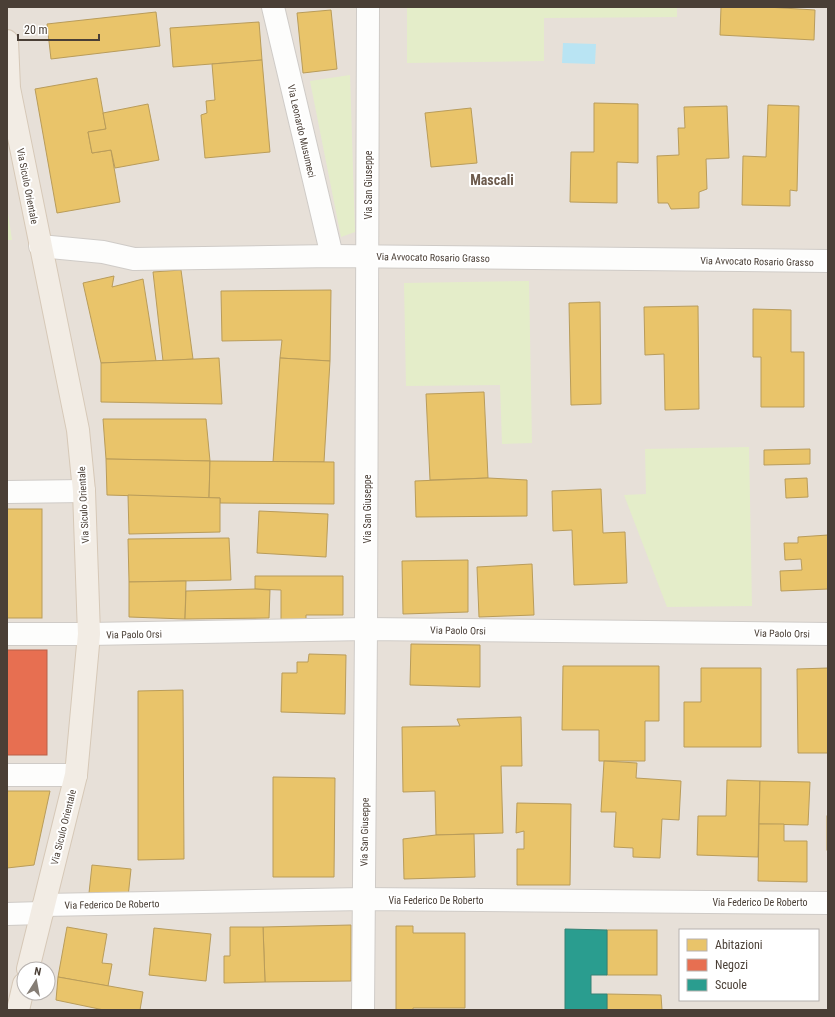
<svg xmlns="http://www.w3.org/2000/svg" width="835" height="1017" font-family="'Roboto Condensed',sans-serif">
<rect width="100%" height="100%" fill="#f2efeb"/>
<path fill="#e7e0d8" fill-rule="evenodd" d="M7,7H828V1010H7ZM680,930H818V1000H680ZM24,969H48V993H24Z"/>
<g fill="#e4edc9">
<path d="M407,7H677V17L544,18V61L407,63Z"/>
<path d="M350,75L355,232L341,237L310,81Z"/>
<path d="M7,207L12,240H7Z"/>
<path d="M529,281L532,443L502,444L500,385L406,386L404,283Z"/>
<path d="M749,447L752,606L667,607L624,495L646,494L645,449Z"/>
</g>
<path fill="#b9e4f3" d="M563,43L596,44L595,64L562,63Z"/>
<g fill="#e9c46a" stroke="#b99c5a">
<path d="M721,7H767L815,10L814,40L720,35Z"/>
<path d="M331,10L337,69L303,73L297,13Z"/>
<path d="M156,12L160,46L51,59L47,24Z"/>
<path d="M259,22L262,60L173,67L170,28Z"/>
<path d="M262,60L270,152L205,158L201,115L207,113L206,101L215,100L212,64Z"/>
<path d="M97,78L106,129L88,132L92,153L111,150L120,202L57,213L35,89Z"/>
<path d="M594,103L638,104V163L617,162V203L570,202L571,152H594Z"/>
<path d="M148,104L159,160L115,168L111,150L92,153L88,132L106,129L103,113Z"/>
<path d="M768,105L799,106L797,191L790,190V206L742,205L743,156L766,157Z"/>
<path d="M727,106L729,158L706,159L707,189L699,192V208L671,209L668,203H658L657,156L679,155L678,128H685L684,107Z"/>
<path d="M471,108L477,163L431,167L425,113Z"/>
<path d="M181,270L193,359L163,361L153,272Z"/>
<path d="M114,276L112,287L143,279L156,361L101,363L83,283Z"/>
<path d="M331,290L330,361L280,358L282,340L222,341L221,291Z"/>
<path d="M600,302L601,404L571,405L569,303Z"/>
<path d="M698,306L699,409L665,410L664,354L645,355L644,307Z"/>
<path d="M753,309L791,310V352H804V407H761V357H753Z"/>
<path d="M219,358L222,404L101,402V363Z"/>
<path d="M280,358L330,361L324,462H273Z"/>
<path d="M484,392L488,478L430,480L426,394Z"/>
<path d="M103,419H206L210,461L106,459Z"/>
<path d="M810,449V464L764,465V450Z"/>
<path d="M106,459L210,461L209,498L107,495Z"/>
<path d="M210,461L334,462V504L220,503V498H209Z"/>
<path d="M488,478L527,480V516L416,517L415,481Z"/>
<path d="M807,478L808,497L786,498L785,479Z"/>
<path d="M601,489L603,533L625,532L627,583L574,585L572,530L553,531L552,491Z"/>
<path d="M128,495L220,498V532L129,534Z"/>
<rect x="7" y="509" width="35" height="109"/>
<path d="M259,511L328,514L326,557L257,553Z"/>
<path d="M828,535V589L781,591L780,571L802,570L801,559L785,560L784,543H798V537Z"/>
<path d="M229,538L231,580L129,582L128,539Z"/>
<path d="M468,560V612L403,614L402,561Z"/>
<path d="M532,564L534,615L479,617L477,567Z"/>
<path d="M255,576H343V615H306V621H281V590L255,589Z"/>
<path d="M186,581L185,619L129,617V582Z"/>
<path d="M255,589L270,590L269,618L185,619L186,591Z"/>
<path d="M411,644L480,645V687L410,685Z"/>
<path d="M309,654L346,655L345,714L281,712L282,673H297V662H308Z"/>
<path d="M563,666H659V721H645V761H599V730H562Z"/>
<path d="M701,668H761V747H684V702H701Z"/>
<path d="M828,668V753H798L797,669Z"/>
<path d="M183,690L184,859L138,860V691Z"/>
<path d="M521,717L522,766H501L503,833L436,835L435,791L403,792L402,727L460,726L457,719Z"/>
<path d="M604,761L637,763L636,778L681,781L679,820L662,819L660,858L633,857V848L614,847L616,812H601Z"/>
<path d="M273,777L335,778L334,877H273Z"/>
<path d="M727,780L760,781L758,857L697,855L698,816H726Z"/>
<path d="M760,781L810,782L808,825L759,824Z"/>
<path d="M7,791H50L34,865L7,868Z"/>
<path d="M517,803L571,804L570,885H517V849H524V831L516,833Z"/>
<rect x="827" y="816" width="1" height="34"/>
<path d="M759,824H784V841H807V882L758,881Z"/>
<path d="M474,834L475,877L404,879L403,839L436,835Z"/>
<path d="M92,865L131,869L128,897L89,893Z"/>
<path d="M351,925V981L265,982L263,927Z"/>
<path d="M396,926H413V933H465V1008H413V1010H396Z"/>
<path d="M67,927L107,934L102,963L112,964L108,986L58,977Z"/>
<path d="M230,927H263L265,982L224,983V956H230Z"/>
<path d="M154,928L211,934L206,981L149,975Z"/>
<rect x="607" y="930" width="50" height="45"/>
<path d="M58,977L143,992L140,1010H104L56,1000Z"/>
<path d="M607,994L661,995L662,1010H607Z"/>
</g>
<rect fill="#e76f51" stroke="#b86149" x="7" y="650" width="40" height="105"/>
<path fill="#2a9d8f" stroke="#348174" d="M565,929L607,930V975H591V994H607V1010H565Z"/>
<g fill="none" stroke-linecap="round" stroke-linejoin="round">
<defs>
<path id="pedestrian" d="M7,914L42,913"/>
<g id="minor">
<path d="M273,7L332,256"/>
<path d="M40,246L103,252L134,259L332,256L828,261"/>
<path d="M7,492L84,491"/>
<path d="M7,634H89L366,629L828,634"/>
<path d="M7,775H76"/>
<path d="M44,905L363,899L828,903"/>
<path d="M363,1010L366,629L368,7"/>
</g>
<g id="primary">
<path d="M7,41L9,88L78,430L84,491L89,634L76,775L28,969"/>
<path d="M18,1010L24,984"/>
</g>
</defs>
<use href="#pedestrian" stroke="#cfcbc7" stroke-width="24"/>
<use href="#minor" stroke="#cfcbc7" stroke-width="24"/>
<use href="#primary" stroke="#d6c8b7" stroke-width="24"/>
<use href="#pedestrian" stroke="#fdfdfc" stroke-width="22"/>
<use href="#minor" stroke="#fdfdfc" stroke-width="22"/>
<use href="#primary" stroke="#f2ece4" stroke-width="22"/>
</g>
<g text-anchor="middle" stroke-width="4" stroke-linejoin="round" paint-order="stroke">
<g font-size="10" fill="#4a3f36" stroke="#fff">
<text transform="translate(302 131) rotate(77)" y="4">Via Leonardo Musumeci</text>
<text transform="translate(368 185) rotate(-90)" y="4">Via San Giuseppe</text>
<text transform="translate(28 186) rotate(79)" y="4">Via Siculo Orientale</text>
<text transform="translate(433 257) rotate(1)" y="4">Via Avvocato Rosario Grasso</text>
<text transform="translate(757 261) rotate(1)" y="4">Via Avvocato Rosario Grasso</text>
<text transform="translate(83 505) rotate(-93)" y="4">Via Siculo Orientale</text>
<text transform="translate(367 509) rotate(-90)" y="4">Via San Giuseppe</text>
<text transform="translate(458 630) rotate(1)" y="4">Via Paolo Orsi</text>
<text transform="translate(782 633) rotate(1)" y="4">Via Paolo Orsi</text>
<text transform="translate(134 634) rotate(-1)" y="4">Via Paolo Orsi</text>
<text transform="translate(63 827) rotate(-76)" y="4">Via Siculo Orientale</text>
<text transform="translate(364 832) rotate(-89)" y="4">Via San Giuseppe</text>
<text x="436" y="904">Via Federico De Roberto</text>
<text x="760" y="906">Via Federico De Roberto</text>
<text transform="translate(112 904) rotate(-1)" y="4">Via Federico De Roberto</text>
</g>
<g font-size="14" font-weight="bold" fill="#6d5b4d" stroke="#fff">
<text x="492" y="185">Mascali</text>
</g>
</g>
<rect width="835" height="1017" fill="none" stroke="#4a3f36" stroke-width="16"/>
<rect x="679" y="929" width="140" height="72" fill="#ffffff" stroke="#b7b2af"/>
<rect x="687" y="939" width="20" height="12" fill="#e9c46a" stroke="#b7b2af"/>
<text x="715" y="949" font-size="12" fill="#4a3f36">Abitazioni</text>
<rect x="687" y="959" width="20" height="12" fill="#e76f51" stroke="#b7b2af"/>
<text x="715" y="969" font-size="12" fill="#4a3f36">Negozi</text>
<rect x="687" y="979" width="20" height="12" fill="#2a9d8f" stroke="#b7b2af"/>
<text x="715" y="989" font-size="12" fill="#4a3f36">Scuole</text>
<g transform="translate(36 981) rotate(11)"><circle r="19" fill="#ffffff" stroke="#b7b2af"/>
<path d="M0-3L7 15L0 10L-7 15Z" fill="#857d75"/>
<text y="-6" font-size="11" font-weight="bold" text-anchor="middle" fill="#4a3f36">N</text>
</g>
<path d="M18 34v6h81v-6" fill="none" stroke="#4a3f36" stroke-width="2"/>
<text x="24" y="34" font-size="12" fill="#4a3f36" stroke="#ffffff" stroke-width="3" paint-order="stroke">20 m</text>
</svg>
